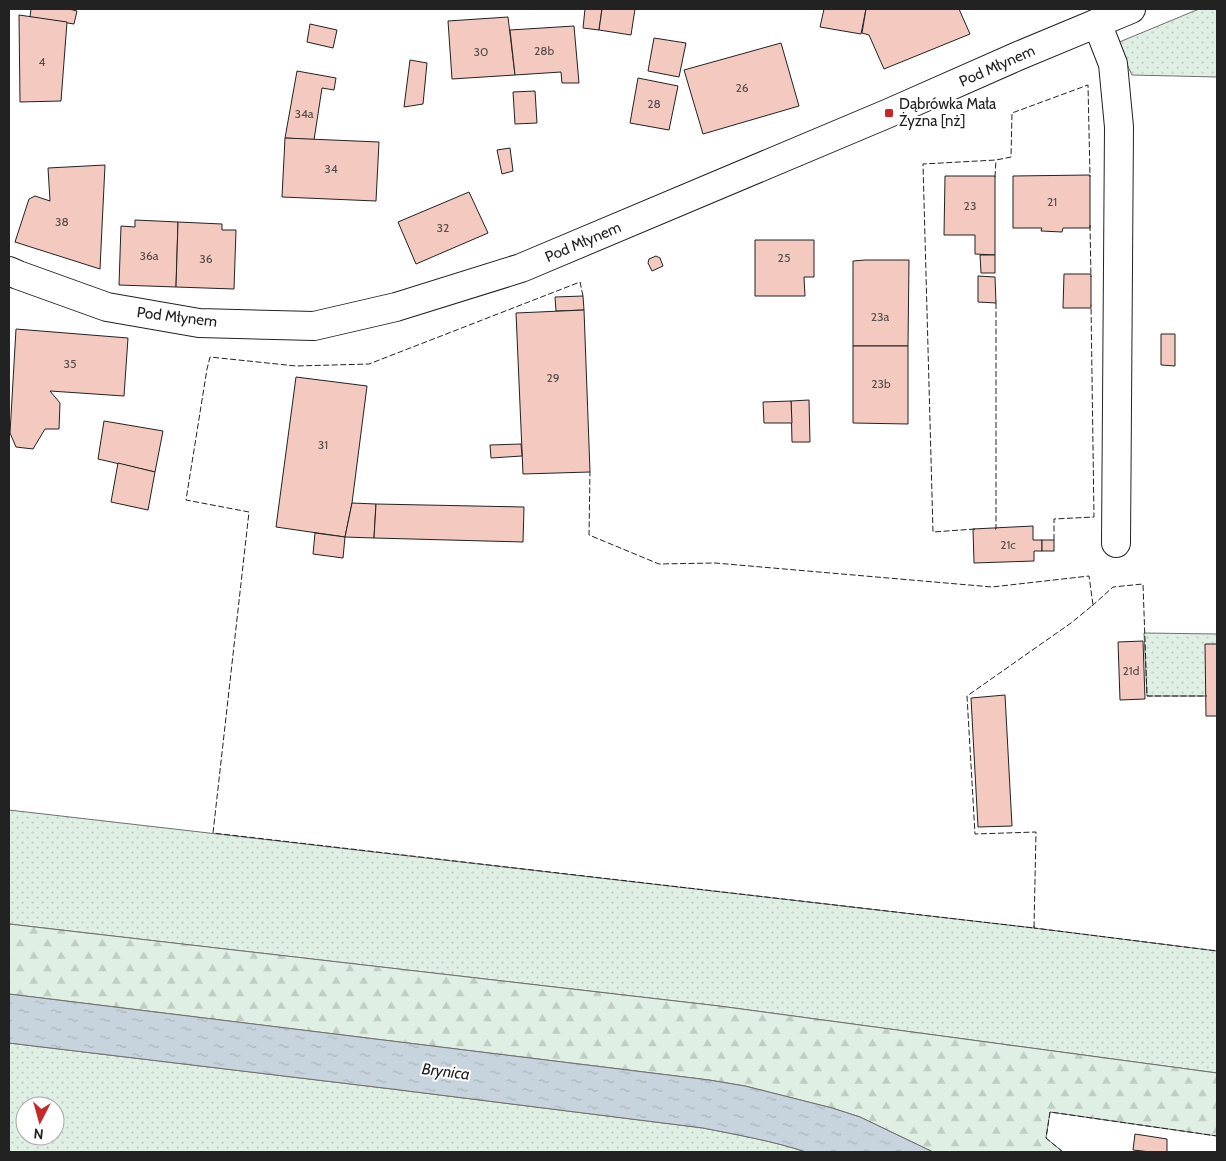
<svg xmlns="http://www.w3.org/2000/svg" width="1226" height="1161" font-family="Cabin,sans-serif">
<defs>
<pattern id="grass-dots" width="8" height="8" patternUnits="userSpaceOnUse" patternTransform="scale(1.25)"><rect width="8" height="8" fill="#e0efe3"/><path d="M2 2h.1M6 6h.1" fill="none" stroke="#c0cdc2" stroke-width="1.8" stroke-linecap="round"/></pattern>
<pattern id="forest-firs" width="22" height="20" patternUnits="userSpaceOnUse" patternTransform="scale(1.25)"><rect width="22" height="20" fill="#e0efe3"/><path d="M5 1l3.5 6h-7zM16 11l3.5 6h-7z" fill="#c0cdc2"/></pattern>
<pattern id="water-ripples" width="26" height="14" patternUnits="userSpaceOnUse" patternTransform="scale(1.25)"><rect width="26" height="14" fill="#c7d3dd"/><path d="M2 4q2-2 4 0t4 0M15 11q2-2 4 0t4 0" fill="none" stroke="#abb5bd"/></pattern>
</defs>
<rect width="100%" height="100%" fill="#fff"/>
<g fill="url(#grass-dots)" stroke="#6f6f6f" fill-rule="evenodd">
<path d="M1199,9H1217V77L1132,75L1117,43Z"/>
<path d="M1144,633L1217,634V696H1147Z"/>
<path d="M9,810L1034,928L1217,951V1073L719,1006L9,924Z"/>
<path d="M9,1043L392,1089L703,1128C738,1135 773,1141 806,1152H9ZM25,1106H55V1136H25Z"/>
</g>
<path fill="url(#forest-firs)" stroke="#6f6f6f" d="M9,924L719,1006L1217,1073V1136L1050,1112L1046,1138L1063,1152H933L860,1117L832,1108L745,1086L709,1080L9,994Z"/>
<path fill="url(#water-ripples)" stroke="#6f6f6f" d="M9,994L709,1080L745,1086L832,1108L860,1117L933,1152H806C773,1141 738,1135 703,1128L392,1089L9,1043Z"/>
<g fill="#f3c9c0" stroke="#222">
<path d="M31,9H69L77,11L74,24L30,17Z"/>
<path d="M585,9H602L599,30L583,28Z"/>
<path d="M602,9H635L631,35L599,30Z"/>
<path d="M824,9H866L861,34L820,27Z"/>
<path d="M866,9H959L970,34L884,69L869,35L862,33Z"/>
<path d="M19,15L67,22L61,101L20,102Z"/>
<path d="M508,17L515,75L452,79L448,21Z"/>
<path d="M310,24L337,30L333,48L307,42Z"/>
<path d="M574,26L579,83H562L561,72L515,75L510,30Z"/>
<path d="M654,38L686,43L679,77L648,71Z"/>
<path d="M781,43L799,106L703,134L684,70Z"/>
<path d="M410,60L427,63L423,104L404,107Z"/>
<path d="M297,71L336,78L334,90L322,88L314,140L285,138Z"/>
<path d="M638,78L678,86L669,130L630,123Z"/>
<path d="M535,91L537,123L515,124L513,92Z"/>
<path d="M285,138L379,142L376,201L282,197Z"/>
<path d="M510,148L513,171L502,174L497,150Z"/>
<path d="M105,165L100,269L15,242L29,199L35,196L50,201L48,168Z"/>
<path d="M1090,175V228H1063L1062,232L1041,231L1042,228H1013V176Z"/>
<path d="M945,176H995V255L975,254V235H944Z"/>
<path d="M469,192L488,233L416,264L398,222Z"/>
<path d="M135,220L178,222L176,287L119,285L121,226L135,227Z"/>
<path d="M178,222L222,224V230H236L234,289L176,287Z"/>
<path d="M755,240H814V277H804L805,296H755Z"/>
<path d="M980,255H995V273H981Z"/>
<path d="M656,256L660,258L663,266L652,271L648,263L649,259Z"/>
<path d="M865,260H909L908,346H853V261Z"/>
<path d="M1064,274H1091V308H1063Z"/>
<path d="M978,276L995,277L996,303L978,302Z"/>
<path d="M583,296L584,310L556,311L555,297Z"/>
<path d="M584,310L590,472L523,474L516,313Z"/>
<path d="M16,329L128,338L124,396L50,391L60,403L59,429H45L33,449L16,447L10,433Z"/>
<path d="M1161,334H1175V366L1161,365Z"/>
<path d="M853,346H908V424L853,423Z"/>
<path d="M296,377L367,386L352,503L345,537L276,527Z"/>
<path d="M809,400L810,442H792L791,401Z"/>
<path d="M791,401L792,423H764L763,402Z"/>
<path d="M104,421L163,431L155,472L98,459Z"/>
<path d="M521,444L522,456L491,458L490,445Z"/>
<path d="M118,463L155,472L148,510L111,502Z"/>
<path d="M352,503L376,504L374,538L345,537Z"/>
<path d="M376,504L524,507L523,542L374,538Z"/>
<path d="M1033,526V540H1042V551H1034V561L974,563L973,529Z"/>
<path d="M315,533L345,537L343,558L313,554Z"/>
<rect x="1042" y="540" width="12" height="11"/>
<path d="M1143,641L1145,699L1120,700L1118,642Z"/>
<path d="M1205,644H1217V716H1206Z"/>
<path d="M1005,695L1012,826L978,827L971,698Z"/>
<path d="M1135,1134L1167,1139V1152H1151L1133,1150Z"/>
</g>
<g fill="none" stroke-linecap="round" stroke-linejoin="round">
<defs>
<g id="minor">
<path d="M1097,23L1113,64L1119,127L1116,543"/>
<path d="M9,271L18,275L107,307L199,323L314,326L396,307L521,268L889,113L1018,56L1131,9"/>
</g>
</defs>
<use href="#minor" stroke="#222" stroke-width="30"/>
<use href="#minor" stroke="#fff" stroke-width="28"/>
<g stroke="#222" stroke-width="1" stroke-dasharray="6 2.5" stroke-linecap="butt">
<path d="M995,177L996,160"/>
<path d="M1090,225L1091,277"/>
<path d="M583,296L580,282L369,364L296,366L210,357L207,369L186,500L249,512L213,833L1034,928L1036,832L975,834L967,696L1071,623L1093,605L1089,576L992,587L715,563L659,564L589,535L590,472"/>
<path d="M975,529L933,532L923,164L996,160L1011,157L1012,113L1088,85L1090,177"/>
<path d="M995,529H996V300"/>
<path d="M1054,540V519L1094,517L1091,305"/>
<path d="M1092,606L1113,587L1143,584L1147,696H1207"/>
<path d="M1034,926V928L1217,951"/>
<path d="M1063,1152L1046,1138L1050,1112L1217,1136"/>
</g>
</g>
<rect fill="#c62828" stroke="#fff" stroke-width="2" x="884" y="108" width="10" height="10" rx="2.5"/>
<g text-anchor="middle" stroke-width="4" stroke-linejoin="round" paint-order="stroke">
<g font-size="12" fill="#564c4a">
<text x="544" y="55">28b</text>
<text x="481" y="56">30</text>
<text x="42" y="66">4</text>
<text x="742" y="92">26</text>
<text x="654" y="108">28</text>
<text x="304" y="118">34a</text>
<text x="331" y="173">34</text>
<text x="1052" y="206">21</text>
<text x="970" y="210">23</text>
<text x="62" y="226">38</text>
<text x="443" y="232">32</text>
<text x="149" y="260">36a</text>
<text x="784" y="262">25</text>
<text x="206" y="263">36</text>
<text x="880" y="321">23a</text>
<text x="70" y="368">35</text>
<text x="553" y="382">29</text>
<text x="881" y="388">23b</text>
<text x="323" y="449">31</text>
<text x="1008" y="549">21c</text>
<text x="1131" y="675">21d</text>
</g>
<g font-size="15" fill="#222" stroke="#fff">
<text transform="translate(997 66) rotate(-24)" y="5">Pod Młynem</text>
<text transform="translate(583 242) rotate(-23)" y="5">Pod Młynem</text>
<text transform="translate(177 317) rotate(7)" y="5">Pod Młynem</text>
</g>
<g font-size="15" fill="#222" stroke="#fff" text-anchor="start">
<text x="899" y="109">Dąbrówka Mała<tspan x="899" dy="17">Żyzna [nż]</tspan></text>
</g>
<g font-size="16" font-style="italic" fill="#222" stroke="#fff">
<text transform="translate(446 1071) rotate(7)" y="6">Brynica</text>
</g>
</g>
<rect width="1226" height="1161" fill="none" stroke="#222222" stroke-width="20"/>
<g transform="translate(40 1121) rotate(186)"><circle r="24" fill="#ffffff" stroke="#a7a7a7"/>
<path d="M0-4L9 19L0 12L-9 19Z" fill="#c62828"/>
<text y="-8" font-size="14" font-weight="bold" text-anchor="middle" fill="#222222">N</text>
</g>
</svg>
